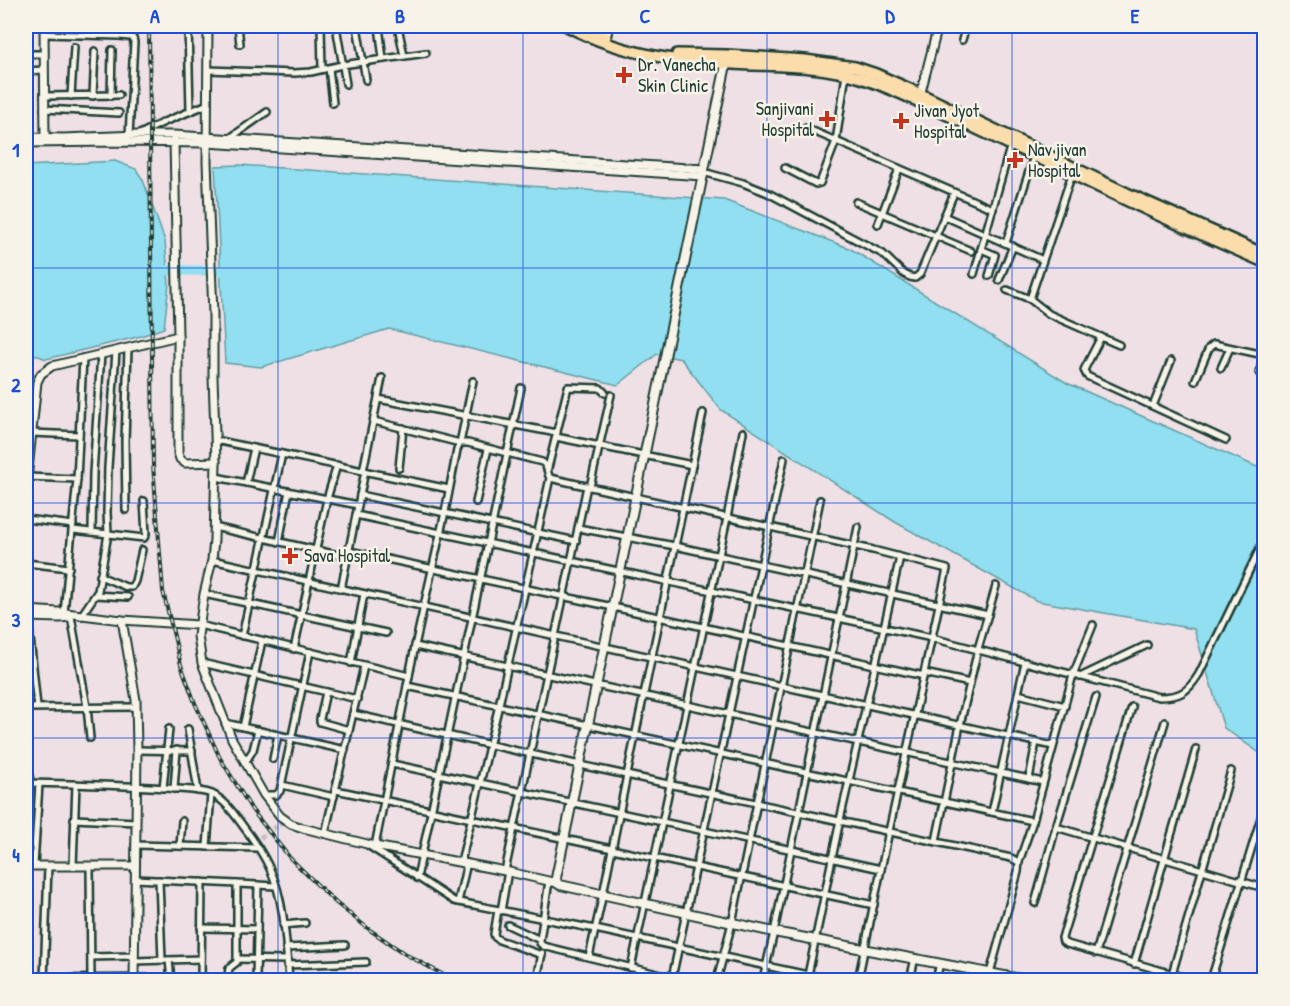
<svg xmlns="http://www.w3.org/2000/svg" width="1290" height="1006" font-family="'Patrick Hand',sans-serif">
<rect width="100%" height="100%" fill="#efe0e5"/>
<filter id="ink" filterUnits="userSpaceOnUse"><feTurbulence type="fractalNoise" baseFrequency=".0167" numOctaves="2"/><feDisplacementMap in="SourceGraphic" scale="12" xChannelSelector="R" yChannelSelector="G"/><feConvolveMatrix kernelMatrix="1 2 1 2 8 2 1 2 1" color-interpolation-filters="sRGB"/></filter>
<g filter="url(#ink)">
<g fill="#91dff0" stroke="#639ea5" stroke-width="1.5">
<path d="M115,161L136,169L143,180L165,241L169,284L164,328L141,336L46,359L26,351V166Z"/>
<path d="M239,165L724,200L851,249L1067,383L1264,470V756L1224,728L1194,629L1037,601L895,522L721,410L681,359L657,354L618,385L389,329L261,367L225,363L215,166Z"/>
</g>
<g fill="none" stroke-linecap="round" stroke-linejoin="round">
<path stroke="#91dff0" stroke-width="10" d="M155,270L232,271"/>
<path stroke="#c5bfc2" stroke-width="5" stroke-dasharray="5 2.5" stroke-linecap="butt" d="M254,842L286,820"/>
<defs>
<g id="minor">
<path d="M188,26L190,111"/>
<path d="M238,26L240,44"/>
<path d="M321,26L322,69"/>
<path d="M336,26L346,84"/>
<path d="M357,26L366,80"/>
<path d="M379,26L383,59"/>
<path d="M398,26L404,56"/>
<path d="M1098,28L1099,26"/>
<path d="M44,34L119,36L130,37L133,38L134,42L129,136"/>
<path d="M119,36L120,26"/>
<path d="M962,40L966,26"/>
<path d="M26,54H44"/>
<path d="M329,68L333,103"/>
<path d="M208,70L294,73L311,72L342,65L426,53"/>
<path d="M26,71L44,70"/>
<path d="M44,96L119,95"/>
<path d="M71,96L74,47"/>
<path d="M93,96L95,51"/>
<path d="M111,96L112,50"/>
<path d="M44,109L119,113"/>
<path d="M806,128L993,209"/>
<path d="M140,134L164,122L208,104"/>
<path d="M230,138L267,112"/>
<path d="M785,168L816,184L820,183L836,141L846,74"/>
<path d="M703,172L743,183L768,193L883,254L904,274L910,277L915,278L920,274L954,193"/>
<path d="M1072,174L1030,299L1049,314L1119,345"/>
<path d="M856,202L971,251"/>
<path d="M944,216L1043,260"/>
<path d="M878,224L899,169"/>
<path d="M1006,243L1034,156"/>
<path d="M981,249L995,255L989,276"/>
<path d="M974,274L1011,144"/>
<path d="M999,280L1013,246"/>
<path d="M1007,290L1030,299"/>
<path d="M1101,337L1084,370L1087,376L1226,440"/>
<path d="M1221,368L1230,348"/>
<path d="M1259,372L1264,360"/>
<path d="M1195,381L1209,348L1214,344L1264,355"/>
<path d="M378,399L557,433"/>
<path d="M1153,406L1171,361"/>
<path d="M374,421L460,443L473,381"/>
<path d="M31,433L79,435"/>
<path d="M556,437L692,465"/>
<path d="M215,440L449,489"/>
<path d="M399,468L403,428"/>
<path d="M548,468L568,387L600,388L605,393"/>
<path d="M363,471L382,378"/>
<path d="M27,477L77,479"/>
<path d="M216,477L358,505"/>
<path d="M246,483L254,448"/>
<path d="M590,487L611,395"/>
<path d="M360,495L576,541"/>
<path d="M476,502L488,449"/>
<path d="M126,510L125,441L128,348"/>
<path d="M356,515L932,638L1159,697C1180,697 1188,692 1199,674L1264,540"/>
<path d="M26,519L73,525"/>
<path d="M214,527L347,557"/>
<path d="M578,528L675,546L988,615"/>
<path d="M73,530L144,538L146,534L144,501"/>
<path d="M92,532L93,473L101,354"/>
<path d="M279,542L289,491"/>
<path d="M349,551L613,607L924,676"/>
<path d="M212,560L1053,746"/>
<path d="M26,563L69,568"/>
<path d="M100,576L126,587H132L135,581L142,550"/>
<path d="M341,589L365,471"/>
<path d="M204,594L386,633"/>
<path d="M96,595L128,597"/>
<path d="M64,613L77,479L83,358"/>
<path d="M71,616L87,707L90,738"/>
<path d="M81,616L98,591L108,534L107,512L108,467L116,351"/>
<path d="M28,617L37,707"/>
<path d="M199,625L409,676"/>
<path d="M242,636L282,454"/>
<path d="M415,646L1043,782"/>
<path d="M294,649L327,499L337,465"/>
<path d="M202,663L357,699"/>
<path d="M351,663L364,594"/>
<path d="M924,673L970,683"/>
<path d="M1080,677L1147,645"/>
<path d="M407,686L1033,821"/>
<path d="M326,692L320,719V722L349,730"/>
<path d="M1018,694L1065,706"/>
<path d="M1132,707L1062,938L1063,942L1067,944L1194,980"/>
<path d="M26,708L136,707"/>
<path d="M353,714L580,765L1011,858L1019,862L1018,872L990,973"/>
<path d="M225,723L345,750"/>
<path d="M243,727L262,641"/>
<path d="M188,729L198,791"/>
<path d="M26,741L30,783"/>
<path d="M137,750L192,751"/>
<path d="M273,759L278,735"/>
<path d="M245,763L253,750L258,730"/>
<path d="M392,764L881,869"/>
<path d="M1029,779L1036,742"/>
<path d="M26,783C73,784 120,785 167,788C181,790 198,789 212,794C226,801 234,814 243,826C253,839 263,854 270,869C285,901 286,945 289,980"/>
<path d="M282,785L334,797"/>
<path d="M163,788L169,729"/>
<path d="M174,789L177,750"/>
<path d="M336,790L874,905"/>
<path d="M264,795H276L280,791L310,652"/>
<path d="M992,812L1025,662"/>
<path d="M74,819L136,822"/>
<path d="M1056,827L1264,888"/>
<path d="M325,834L364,666"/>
<path d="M936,841L960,725L978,649L996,586"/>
<path d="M135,845L258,848"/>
<path d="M180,846L182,821"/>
<path d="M369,846L454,901L595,929L831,980"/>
<path d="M375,846L415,646L445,512L457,450L460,443H468L542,462C549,466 546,472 550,478L873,550L947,569L889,831L858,980"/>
<path d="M207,847L211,794"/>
<path d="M461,862L499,705L550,478"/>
<path d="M1019,862L1033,821L1073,675L1093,625"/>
<path d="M34,866L39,784"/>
<path d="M73,866L76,784"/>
<path d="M90,866L91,980"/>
<path d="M505,871L587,486"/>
<path d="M417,878L521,388"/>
<path d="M135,879L276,886"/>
<path d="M159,880L162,960"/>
<path d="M549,881L540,940V943L543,946L682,980"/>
<path d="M458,902L467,863"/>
<path d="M1035,903L1056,827L1096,697"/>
<path d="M498,910L494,934L495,937L499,940L542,955"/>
<path d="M501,911L508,871"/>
<path d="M283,925L305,923"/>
<path d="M508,925L540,940"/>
<path d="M201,928L257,929"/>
<path d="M286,948L345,945"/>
<path d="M1096,953L1165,722"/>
<path d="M91,957L134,956"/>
<path d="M589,957L603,894L627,775L703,413"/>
<path d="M237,959L287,960"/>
<path d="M169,960L171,980"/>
<path d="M134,961L201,959"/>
<path d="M1134,964L1196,749"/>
<path d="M287,965L366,962"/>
<path d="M631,968L727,518L743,432"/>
<path d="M1172,974L1231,771"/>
<path d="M672,978L784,459"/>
<path d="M26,979L171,978"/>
<path d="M44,980L48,866"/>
<path d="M201,980L202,882"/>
<path d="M229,980C228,967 227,970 237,962V884"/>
<path d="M256,980L258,885"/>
<path d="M537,980L542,953"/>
<path d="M717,980L732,923L820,500"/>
<path d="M763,980L774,932L858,527"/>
<path d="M807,980L840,820L900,557"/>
<path d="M910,980L915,958"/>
<path d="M936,980L940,963"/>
<path d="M1211,980L1264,808"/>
<path d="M1258,980L1264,958"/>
</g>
<g id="tertiary">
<path d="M44,26L45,140"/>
<path d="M208,26L207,162L213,314V377L216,462L214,540L212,560L204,594L198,636L202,663L232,739L264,795L280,816L291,824L303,828L375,846L505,871L557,883"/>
<path d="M605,41L609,26"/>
<path d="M920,96L938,26"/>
<path d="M26,137L63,138L138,135H174L704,169"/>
<path d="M174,140L178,336V453L180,459L185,463L216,462"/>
<path d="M26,143L116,142L207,143L703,176"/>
<path d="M26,490L37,382L41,374L52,366L178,336"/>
<path d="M26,610L58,612L122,620L199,625"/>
<path d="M26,617L60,618L70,617"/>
<path d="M122,620L136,700L137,750L134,980"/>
<path d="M26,866H135"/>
</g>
<path id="secondary" d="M727,60L556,878L557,883L560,885L774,932L1026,980"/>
<g id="trunk">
<path d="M567,26C628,58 685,62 752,65C790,66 828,67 864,79C891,88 917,101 943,113C986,133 1028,153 1070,173C1134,205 1199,234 1264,262"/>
<path d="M581,26L606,37"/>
<path d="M677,54L727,55L805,60L855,67L876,74L921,94L1129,194L1264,254"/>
</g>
</defs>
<use href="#minor" stroke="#1f3d34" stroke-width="10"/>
<use href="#tertiary" stroke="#1f3d34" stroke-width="11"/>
<use href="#secondary" stroke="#1f3d34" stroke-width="12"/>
<use href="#trunk" stroke="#1f3d34" stroke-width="14"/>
<use href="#minor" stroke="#f7f3e8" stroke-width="5"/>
<use href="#tertiary" stroke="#f7f3e8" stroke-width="7"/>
<use href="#secondary" stroke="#f7f3e8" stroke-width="8"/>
<use href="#trunk" stroke="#fbddab" stroke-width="9"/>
<defs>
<path id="rail" d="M149,26L153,465L163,591L181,665L195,703L220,758L252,810L290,858L336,903L370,930L405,954L453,980"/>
</defs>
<use href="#rail" stroke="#1f3d34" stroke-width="4"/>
<use href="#rail" stroke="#f7f3e8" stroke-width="1.5" stroke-dasharray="4.5" stroke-linecap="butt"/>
</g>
</g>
<path fill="none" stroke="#1d4ed8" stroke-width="1.5" stroke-opacity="0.55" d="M278,26V980M523,26V980M767,26V980M1012,26V980M26,268H1264M26,503H1264M26,738H1264"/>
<g fill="#c8321e" stroke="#f7f3e8" stroke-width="2">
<path d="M621 66h6v6h6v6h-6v6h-6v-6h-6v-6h6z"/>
<path d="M824 110h6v6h6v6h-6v6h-6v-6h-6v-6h6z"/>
<path d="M898 112h6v6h6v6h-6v6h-6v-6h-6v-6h6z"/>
<path d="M1012 151h6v6h6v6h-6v6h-6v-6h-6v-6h6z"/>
<path d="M287 547h6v6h6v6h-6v6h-6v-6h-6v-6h6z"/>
</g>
<g text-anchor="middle" stroke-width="5" stroke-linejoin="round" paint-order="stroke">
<g font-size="18" fill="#1f3d34" stroke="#f7f3e8" text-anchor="start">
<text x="638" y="71">Dr. Vanecha<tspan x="638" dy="21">Skin Clinic</tspan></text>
<text x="814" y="115" text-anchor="end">Sanjivani<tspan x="814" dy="21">Hospital</tspan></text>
<text x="914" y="117">Jivan Jyot<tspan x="914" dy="21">Hospital</tspan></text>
<text x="1028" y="156">Nav jivan<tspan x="1028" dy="21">Hospital</tspan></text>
<text x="304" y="562">Sava Hospital</text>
</g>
</g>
<rect width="1290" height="1006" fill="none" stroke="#f7f3e8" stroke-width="66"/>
<rect x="33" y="33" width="1224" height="940" fill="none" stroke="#1d4ed8" stroke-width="2"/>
<g font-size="20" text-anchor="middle" font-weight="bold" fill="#1d4ed8">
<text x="155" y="23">A</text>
<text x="400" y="23">B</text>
<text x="645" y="23">C</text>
<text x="890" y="23">D</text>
<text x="1135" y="23">E</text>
<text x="16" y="157">1</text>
<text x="16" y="392">2</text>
<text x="16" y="627">3</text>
<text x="16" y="862">4</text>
</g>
</svg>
